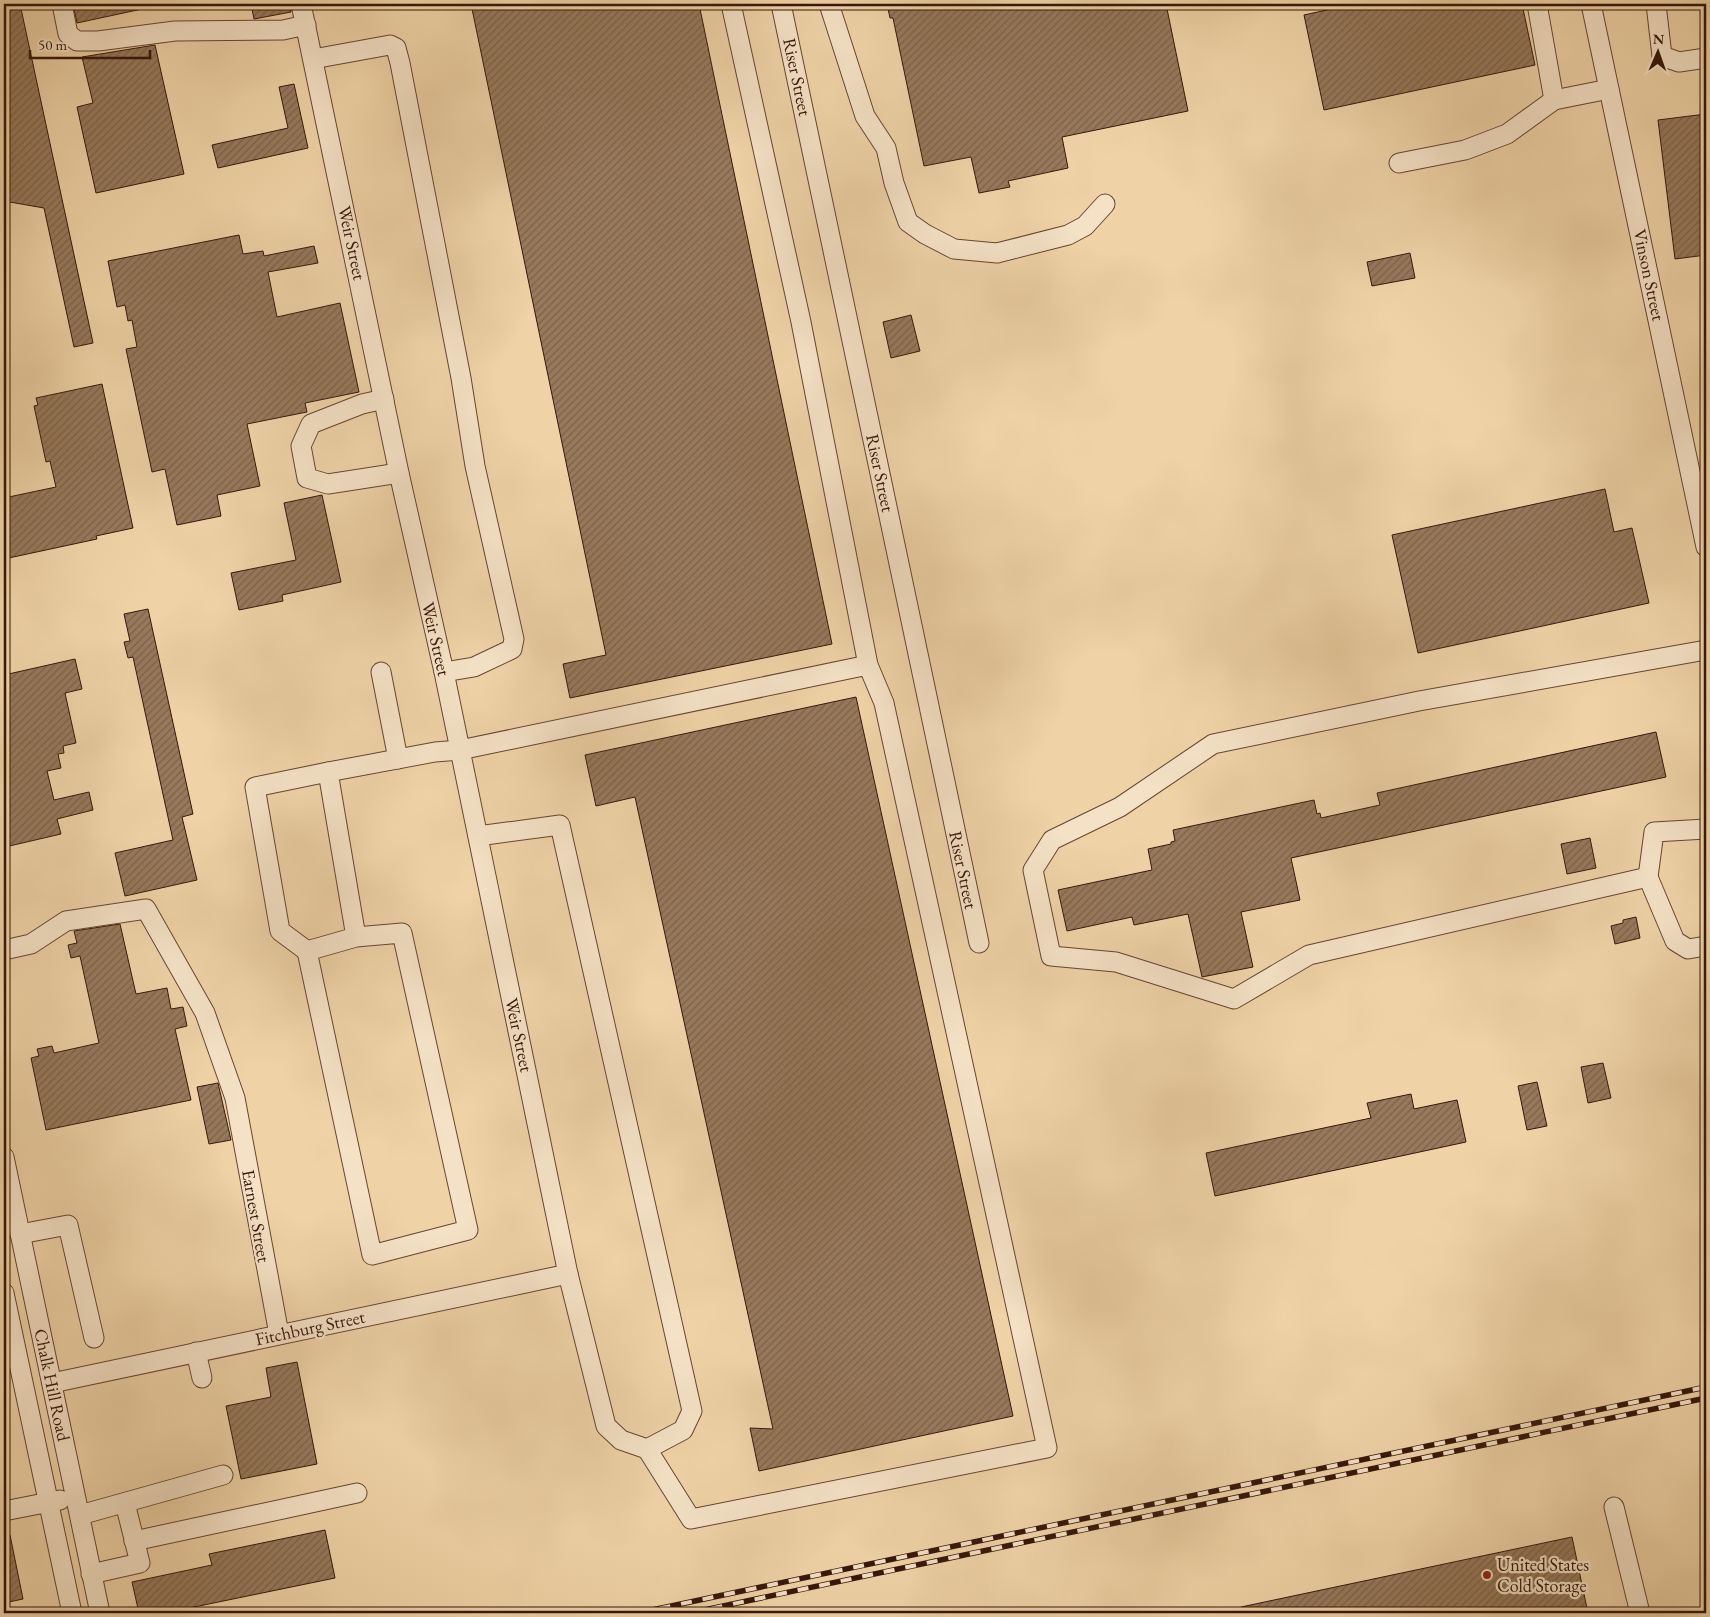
<svg xmlns="http://www.w3.org/2000/svg" width="1710" height="1617" font-family="'EB Garamond',serif">
<defs>
<pattern id="building-hatch" width="6" height="6" patternUnits="userSpaceOnUse" patternTransform="scale(1.25)"><rect width="6" height="6" fill="#97795c"/><path d="M-1 1l2-2M0 6l6-6M5 7l2-2" fill="none" stroke="#7c624a"/></pattern>
</defs>
<rect width="100%" height="100%" fill="#efd3a7"/>
<filter id="stains"><feTurbulence type="fractalNoise" baseFrequency=".004" numOctaves="4"/><feColorMatrix values="0 0 0 0 .2 0 0 0 0 .09 0 0 0 0 .02 0 0 0 .5 -.17"/></filter>
<radialGradient id="worn" r=".72"><stop offset=".6" stop-color="#630" stop-opacity="0"/><stop offset="1" stop-color="#630" stop-opacity=".3"/></radialGradient>
<g fill="url(#building-hatch)" stroke="#37170b">
<path d="M4,4H20L93,343L74,347L44,208L4,201Z"/>
<path d="M73,4H141L142,9L77,23Z"/>
<path d="M251,4H290L291,12L254,19Z"/>
<path d="M471,4H699L832,644L570,698L563,664L606,655Z"/>
<path d="M887,4H1166L1188,111L1062,137L1068,168L1008,181L1010,187L979,193L971,157L924,166L893,18H890Z"/>
<path d="M1345,4H1522L1535,65L1324,110L1304,15L1345,6Z"/>
<path d="M155,45L184,174L96,193L77,107L93,103L82,57Z"/>
<path d="M294,84L308,148L218,168L212,145L288,128L279,87Z"/>
<path d="M1706,114V255L1675,259L1658,120Z"/>
<path d="M239,235L243,254L263,251L264,256L314,246L318,263L268,272L277,317L340,303L359,392L305,403L307,412L247,424L260,486L217,495L221,516L177,525L165,469L152,472L126,349L137,347L132,320L128,321L125,305L117,307L108,261Z"/>
<path d="M1410,253L1415,278L1372,286L1367,262Z"/>
<path d="M911,315L920,351L891,358L883,322Z"/>
<path d="M102,384L133,528L96,536L97,539L4,559V498L56,487L50,461L46,462L34,406L38,405L36,398Z"/>
<path d="M1605,489L1614,532L1632,528L1649,603L1418,653L1392,535Z"/>
<path d="M322,495L341,582L282,595L283,601L239,610L231,573L296,560L284,503Z"/>
<path d="M148,609L193,814L182,817L197,880L125,896L115,853L173,840L133,657L128,658L124,642L130,641L124,614Z"/>
<path d="M75,659L82,689L65,693L76,743L63,746L64,753L58,754L61,768L47,771L54,800L89,792L93,810L57,819L61,834L5,847L4,675Z"/>
<path d="M856,697L1013,1416L759,1471L750,1428L773,1429L635,797L596,806L585,755Z"/>
<path d="M1656,732L1666,777L1291,858L1300,900L1241,912L1253,967L1202,977L1188,914L1134,925L1132,917L1067,931L1058,890L1152,870L1148,849L1171,844V842L1175,841L1173,830L1314,800L1317,814L1320,813L1321,818L1380,805L1377,793Z"/>
<path d="M1590,838L1596,868L1567,874L1561,844Z"/>
<path d="M1636,917L1640,938L1615,944L1611,926L1623,923V920Z"/>
<path d="M120,924L136,994L167,988L171,1009L183,1007L187,1026L175,1029L191,1100L46,1130L31,1058L39,1056L37,1049L52,1046L54,1053L99,1043L80,956L71,958L68,945L77,943L74,931Z"/>
<path d="M1603,1063L1611,1098L1588,1103L1581,1067Z"/>
<path d="M1537,1082L1547,1126L1527,1130L1518,1086Z"/>
<path d="M218,1083L231,1140L209,1144L197,1087Z"/>
<path d="M1411,1094L1414,1109L1457,1100L1466,1142L1215,1196L1206,1153L1371,1118L1367,1103Z"/>
<path d="M297,1362L317,1464L241,1479L226,1406L271,1397L266,1368Z"/>
<path d="M325,1530L335,1578L165,1613H139L132,1582L212,1565L209,1554Z"/>
<path d="M10,1535L23,1599L4,1603V1536Z"/>
<path d="M1572,1537L1588,1613H1241V1607Z"/>
</g>
<g fill="none" stroke-linecap="round" stroke-linejoin="round">
<defs>
<g id="minor">
<path d="M62,4L68,34L77,41H98L175,31L283,30L306,25"/>
<path d="M301,4L399,473L444,672L568,1274L606,1426L621,1440L647,1449L691,1519L1047,1448L884,703L868,665L460,750L435,752L328,772L356,937L402,933L468,1230L372,1255L307,951L356,937"/>
<path d="M731,4L801,322L868,665"/>
<path d="M781,4L979,943"/>
<path d="M829,4L865,116L886,148L894,183L908,222L925,234L954,249L997,253L1068,235L1085,226L1105,204"/>
<path d="M1591,4L1706,547"/>
<path d="M1656,4L1662,56L1679,62L1706,58"/>
<path d="M313,59L390,45L396,48L400,63L461,378L475,466L514,639L512,649L474,667L444,672"/>
<path d="M1554,100L1609,89"/>
<path d="M1399,163L1465,150L1507,134L1554,100L1537,4"/>
<path d="M384,399L362,404L311,424L301,446L307,478L328,484L399,473"/>
<path d="M1706,650L1419,701L1213,744L1120,807L1052,840L1033,870L1051,956L1116,962L1234,999L1309,955L1648,877L1654,832L1706,829"/>
<path d="M381,672L398,759"/>
<path d="M478,836L560,825L692,1411L683,1430L647,1449"/>
<path d="M1648,877L1675,941L1688,949L1706,946"/>
<path d="M4,950L31,944L66,921L146,909L205,1013L235,1098L279,1334"/>
<path d="M307,951L280,931L255,787L328,772"/>
<path d="M4,1157L100,1613"/>
<path d="M20,1234L68,1225L94,1338"/>
<path d="M4,1293L72,1613"/>
<path d="M196,1352L202,1378"/>
<path d="M52,1383L568,1274"/>
<path d="M1614,1507L1640,1613"/>
<path d="M4,1511L60,1500"/>
<path d="M80,1515L223,1475"/>
<path d="M134,1541L357,1493"/>
<path d="M91,1574L140,1563L125,1503"/>
</g>
</defs>
<use href="#minor" stroke="#654632" stroke-width="21"/>
<use href="#minor" stroke="#f5e2c6" stroke-width="19"/>
<defs>
<g id="rail">
<path d="M638,1613L1706,1387"/>
<path d="M690,1613L1706,1398"/>
</g>
</defs>
<use href="#rail" stroke="#37170b" stroke-width="5.5"/>
<use href="#rail" stroke="#f5e2c6" stroke-width="4" stroke-dasharray="11" stroke-linecap="butt"/>
</g>
<circle fill="#8f2418" stroke="#f5e2c6" stroke-width="2" cx="1487" cy="1575" r="5"/>
<g text-anchor="middle" stroke-width="4.5" stroke-linejoin="round" paint-order="stroke">
<g font-size="18" fill="#37170b" stroke="#f5e2c6">
<text transform="translate(797 77) rotate(78)" y="6">Riser Street</text>
<text transform="translate(352 243) rotate(78)" y="6">Weir Street</text>
<text transform="translate(1649 275) rotate(78)" y="6">Vinson Street</text>
<text transform="translate(880 473) rotate(78)" y="6">Riser Street</text>
<text transform="translate(436 639) rotate(77)" y="6">Weir Street</text>
<text transform="translate(963 870) rotate(78)" y="6">Riser Street</text>
<text transform="translate(519 1035) rotate(78)" y="6">Weir Street</text>
<text transform="translate(256 1216) rotate(80)" y="6">Earnest Street</text>
<text transform="translate(310 1328) rotate(-12)" y="6">Fitchburg Street</text>
<text transform="translate(52 1385) rotate(78)" y="6">Chalk Hill Road</text>
</g>
<g font-size="18" fill="#37170b" stroke="#f5e2c6" text-anchor="start">
<text x="1497" y="1571">United States<tspan x="1497" dy="21">Cold Storage</tspan></text>
</g>
</g>
<rect width="1710" height="1617" fill="none" stroke="#efd3a7" stroke-width="20"/>
<rect x="5" y="5" width="1700" height="1607" fill="none" stroke="#37170b" stroke-width="2.5"/>
<rect x="10" y="10" width="1690" height="1597" fill="none" stroke="#37170b"/>
<g transform="translate(1658 52) rotate(2)" stroke="#f5e2c6" stroke-width="4" paint-order="stroke">
<path d="M0-4L9 19L0 12L-9 19Z" fill="#37170b"/>
<text y="-8" font-size="14" font-weight="bold" text-anchor="middle" fill="#37170b">N</text>
</g>
<path d="M30 50v8h120v-8" fill="none" stroke="#37170b" stroke-width="2.5"/>
<text x="38" y="50" font-size="15" fill="#37170b" stroke="#f5e2c6" stroke-width="4" paint-order="stroke">50 m</text>
<rect width="100%" height="100%" filter="url(#stains)"/>
<rect width="100%" height="100%" fill="url(#worn)"/>
</svg>
